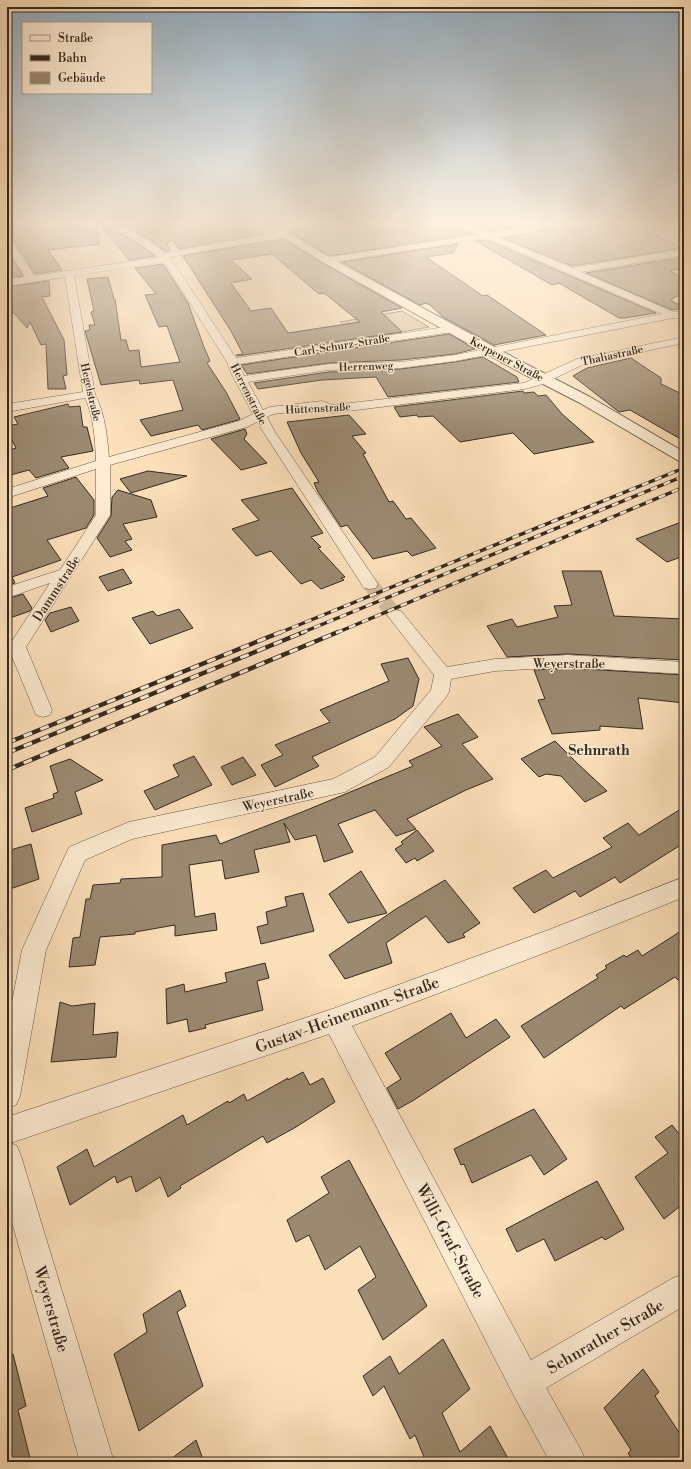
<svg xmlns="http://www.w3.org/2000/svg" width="691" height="1469" font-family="'Libre Bodoni',serif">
<rect width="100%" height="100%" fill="#fce0ba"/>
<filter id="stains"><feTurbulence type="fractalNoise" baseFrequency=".005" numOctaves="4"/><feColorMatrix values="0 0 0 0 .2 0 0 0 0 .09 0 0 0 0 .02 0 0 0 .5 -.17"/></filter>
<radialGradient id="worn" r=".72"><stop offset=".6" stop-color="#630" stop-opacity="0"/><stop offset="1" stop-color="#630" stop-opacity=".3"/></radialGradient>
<path fill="#dac1a0" stroke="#867660" d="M402,311L429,327L358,340L340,322Z"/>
<g fill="#9b8970" stroke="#322a1f" fill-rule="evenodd">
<path d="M73,225H96L100,244L48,250L62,270L35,274L11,237L7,236V230L29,226L35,230Z"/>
<path d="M100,225H105L137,243L155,256L129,260Z"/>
<path d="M119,225H251L265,233L179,249L173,240L167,243L170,251H165L138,232Z"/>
<path d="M313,225H458L459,228L473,234L330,256L289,231L294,228Z"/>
<path d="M472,225H535L489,231Z"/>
<path d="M564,225H636L683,248L572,266L503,238L559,228Z"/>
<path d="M283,239L322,263L402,308L381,312L402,332L237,356L236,355L243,354L231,331L183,256ZM272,254L319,294L324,293L360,322L288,333L271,308L251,311L231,283L252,279L231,260Z"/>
<path d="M487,240L656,313L625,318H619L559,283L552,285L476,241Z"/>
<path d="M458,244L453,253L426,257L483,296L487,295L546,335L494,345L443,317L430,305L426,303L420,305L342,262Z"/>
<path d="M7,250L23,276L7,278Z"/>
<path d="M684,257V268L670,271L684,278V294L674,297L671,300L676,304L684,303V308L672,310L586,273Z"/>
<path d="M163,264L188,303L204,347L210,361L207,363L226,392L240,419L238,420L202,430L198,425L151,436L140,420L183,410L173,380L140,384L139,380L101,385L85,331L90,330L89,325H95L91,312L94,311L87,279L108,277L114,299H115L121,340H126L129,351L139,350L141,367L180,362L167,326L159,327L145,295L156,294L135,268Z"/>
<path d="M49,281L50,296L42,297L64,340L67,375L63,376L66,389H48L46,344L41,345L30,322L27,328L14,313L7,314V287Z"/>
<path d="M449,334L475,349L455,354L401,360L329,363L247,374L241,365Z"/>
<path d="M483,357L517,377L519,382L388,397L376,377L322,380L258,389L254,383L329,372L401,369L455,362Z"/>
<path d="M631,358L661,378V384L684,395V441L630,410L619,412L573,376L587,368Z"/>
<path d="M523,391L524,393L534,392L538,396L546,395L562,414L594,442L534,454L513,433L460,442L433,416L418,417L417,415L400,417L394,407Z"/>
<path d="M68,404L69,407L80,406L83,427H87L93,451L61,457L69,468L36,478L29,470L7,476V451L16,448L7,430V426L18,424L14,417Z"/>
<path d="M349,415L366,434L352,436L366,453L363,454L389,502L393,501L406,519L411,518L436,548L412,556L407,551L373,559L347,525L341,527L318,492L314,483L319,482L301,453L287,422Z"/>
<path d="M245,429L247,434L244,439L267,463L241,470L211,439Z"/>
<path d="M148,471L187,476L131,493L120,479Z"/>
<path d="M76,477L94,500V515L86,528L47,540L61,560L12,577L15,583L7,585V509L48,496L43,488Z"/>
<path d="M292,488L323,533L311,537L321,547L318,548L345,577L341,578L344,580L321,589L311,580L301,584L271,551L256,556L232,529L259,520L241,500Z"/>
<path d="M118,490L151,500L157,517L123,524L132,539L125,541L132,550L110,557L97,538L111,516L112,497Z"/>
<path d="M684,521V556L667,562L636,539Z"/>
<path d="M123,569L132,583L108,591L99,577Z"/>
<path d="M562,571H601L614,616L684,619V660L568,654L507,657L487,626L512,619L517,627L558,617L554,606L572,605Z"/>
<path d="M23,594L32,608L30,611L7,619V599Z"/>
<path d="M71,607L79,621L51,632L45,620L50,613Z"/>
<path d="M179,609L193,628L150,644L132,618L153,611L157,616Z"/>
<path d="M408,658L419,679L413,706L395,719L312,757L319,766L275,787L261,765L283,755L275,745L330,722L320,710L389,681L381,664Z"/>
<path d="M568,668L684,675V703L638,698L643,729L600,726V730L552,734L538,700L545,699L534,670Z"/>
<path d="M458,714L478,737L462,744L493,779L466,790L407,819L416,829L396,836L375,810L338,824L353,852L324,862L316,835L295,840L284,823L290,842L254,850L259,872L225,879L222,860L189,865L195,917L215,913L217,930L175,936V925L135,932V934L100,937L95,965L69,967L73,938L80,937L86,899H90L93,885L120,883L121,879L162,877V845L216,835L220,844L302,812L413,766L409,761L442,746L424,727Z"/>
<path d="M555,741L577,763L607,791L585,802L561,776L546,774L539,777L521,759Z"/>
<path d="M194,756L212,785L155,810L144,791L179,776L173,765Z"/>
<path d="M243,757L256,775L232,785L221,767Z"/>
<path d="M70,759L103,780L75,792L82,814L32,832L25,808L54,798L53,794L58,792L50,766Z"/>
<path d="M684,807V843L620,883L615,877L580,897L575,891L534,913L513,888L546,870L553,878L612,847L603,838L628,823L639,835Z"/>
<path d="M417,830L434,851L417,861L415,858L406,863L395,849L403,844L401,842Z"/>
<path d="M31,844L39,879L7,890V851Z"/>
<path d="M361,871L387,913L348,923L329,894Z"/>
<path d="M445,880L480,923L463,934L465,937L448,943L426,916L386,943L392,963L345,979L329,955L396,909Z"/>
<path d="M303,893L314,931L261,944L257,927L268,924L266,912L287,906L285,897Z"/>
<path d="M684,929V986L675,977L624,1009L621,1006L544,1058L521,1026L598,978L596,975L607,968L605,966L624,955L626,957L638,950L642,956Z"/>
<path d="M265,963L269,978L257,981L263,1010L205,1025L206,1028L189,1032L187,1019L167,1024L166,989L184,984L185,992L227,982L225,973Z"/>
<path d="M60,1002L72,1006L95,1003L93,1035L118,1032L116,1057L51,1062Z"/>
<path d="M451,1013L466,1038L496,1019L510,1037L414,1100L398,1109L387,1088L401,1079L385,1053Z"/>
<path d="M303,1072L310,1085L323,1078L335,1102L296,1127L267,1143L263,1136L180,1186L181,1188L168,1197L160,1177L136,1192L131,1176L117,1183L115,1176L70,1205L57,1167L87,1149L94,1167L183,1115L187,1125L228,1101L229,1103L244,1094L247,1101L288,1078V1080Z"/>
<path d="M534,1109L567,1159L544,1175L531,1155L472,1183L464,1164L461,1165L454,1149Z"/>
<path d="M672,1125L684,1140V1203L664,1219L635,1177L668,1153L655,1137Z"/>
<path d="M349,1160L427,1306L383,1340L358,1290L376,1277L360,1246L325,1270L309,1235L296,1242L287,1220L329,1193L321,1177Z"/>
<path d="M597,1181L624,1229L605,1240L602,1237L555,1261L544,1239L517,1252L506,1229Z"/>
<path d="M180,1290L186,1306L177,1312L203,1386L139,1431L114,1354L147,1332L143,1314Z"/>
<path d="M443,1339L470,1389L442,1413L460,1452L490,1426L510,1462H426L415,1435L410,1439L384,1386L373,1396L363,1376L390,1356L399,1374Z"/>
<path d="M13,1354L26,1406L18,1410L31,1462H7V1355Z"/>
<path d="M643,1369L659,1392L655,1396L684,1440V1453L676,1462H634L628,1453L631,1450L604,1408Z"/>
<path d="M196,1440L204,1462H167Z"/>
</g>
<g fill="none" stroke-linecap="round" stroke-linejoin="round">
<path stroke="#d4bc9b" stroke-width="15" stroke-dasharray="15 8" stroke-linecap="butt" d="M370,584L395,615"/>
<defs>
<g id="minor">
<path d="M106,225C126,223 150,241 165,253L285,231L288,232L289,234L288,236L285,237L170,257L236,358L452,326L457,329L452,332L239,364L244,376L329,364L401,362L455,355L662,314L487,238L327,263L323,260L324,258L478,235L460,227L459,225H469L489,233L544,225H563L559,227L498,237L572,268L684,249V255L581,272L674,312H684V318H673L455,361L401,368L329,370L248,382L263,410L270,407L322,401L333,405L524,383L577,359L684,337V343L584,364L543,384L525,389L332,413L321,409L273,414L267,417L275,432L378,584L376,588L370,589L364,588L257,422L247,427L110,465V515L26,647L52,710L50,715L43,717L36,715L34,710L8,647L50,583L7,598V587L60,570L96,515V469L7,498V489L96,461C95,440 94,417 85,398L7,412V404L83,392L65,277L7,286V280L25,277L7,247V237L10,238L34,276L159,257L138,242ZM164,262L227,362L231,373L253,414L239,421L109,457C107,435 105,414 95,394L74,276Z"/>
<path d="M684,295V301L677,303L672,300L674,298Z"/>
<path d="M395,610L401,611L447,667L495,659L568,655L684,662V674L568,667L495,671L451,679L449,692L446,697L389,767L345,792L132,839L85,860L46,950L20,1096L16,1105L7,1109V1028L22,950L69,847L129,822L333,779L375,757L431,690L434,675L387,615L389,611Z"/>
<path d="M684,877V897L560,947L352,1026L531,1360L673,1278L684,1274V1306L546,1388L581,1450L586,1462H550L513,1394L329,1034L11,1143L17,1146L21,1156L114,1462H80L7,1205V1117L335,1008L551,929Z"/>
</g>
<path id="tertiary" d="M263,225H274L331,258L524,363L590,397L684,452V463L679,461L580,403L514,369L323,262Z"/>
</defs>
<use href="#minor" stroke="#645846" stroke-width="1"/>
<use href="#tertiary" stroke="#645846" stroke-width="2"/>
<use href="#minor" fill="#fdebd2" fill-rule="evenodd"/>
<use href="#tertiary" fill="#fdebd2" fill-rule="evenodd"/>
<defs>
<g id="rail-far1">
<path d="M279,633L684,468"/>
<path d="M301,633L684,476"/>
<path d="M336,633L684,487"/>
</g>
<g id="rail">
<path d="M7,743L281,632"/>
<path d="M7,753L304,632"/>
<path d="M7,770L338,632"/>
</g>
</defs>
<use href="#rail-far1" stroke="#322a1f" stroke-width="3.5"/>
<use href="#rail" stroke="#322a1f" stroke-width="4.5"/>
<use href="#rail-far1" stroke="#fdebd2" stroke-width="2.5" stroke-dasharray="7" stroke-linecap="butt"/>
<use href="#rail" stroke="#fdebd2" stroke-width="3" stroke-dasharray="9" stroke-linecap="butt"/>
</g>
<linearGradient id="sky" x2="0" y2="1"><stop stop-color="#94adc0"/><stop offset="0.52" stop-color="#fef1e0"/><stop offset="1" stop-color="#fef1e0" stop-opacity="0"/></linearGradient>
<rect width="691" height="430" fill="url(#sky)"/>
<g text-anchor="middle" stroke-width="3" stroke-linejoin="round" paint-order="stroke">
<g font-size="11" fill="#322a1f" stroke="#fdebd2">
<text transform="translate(342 345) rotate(-9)" y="4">Carl-Schurz-Straße</text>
<text transform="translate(612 355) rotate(-12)" y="4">Thaliastraße</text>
<text transform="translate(507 359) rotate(28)" y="4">Kerpener Straße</text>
<text transform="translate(366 366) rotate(-2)" y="4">Herrenweg</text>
<text transform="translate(91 392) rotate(77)" y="4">Hegelstraße</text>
<text transform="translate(249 394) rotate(63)" y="4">Herrenstraße</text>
<text transform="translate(318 408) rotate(-3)" y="4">Hüttenstraße</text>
</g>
<g font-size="13" fill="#322a1f" stroke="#fdebd2">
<text transform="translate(56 588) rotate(-57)" y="5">Dammstraße</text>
<text x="569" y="668">Weyerstraße</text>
<text transform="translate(278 799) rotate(-12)" y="5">Weyerstraße</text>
</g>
<g font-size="14" font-weight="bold" fill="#322a1f" stroke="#fdebd2">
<text x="599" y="755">Sehnrath</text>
</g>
<g font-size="16" fill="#322a1f" stroke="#fdebd2">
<text transform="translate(347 1014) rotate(-20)" y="6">Gustav-Heinemann-Straße</text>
<text transform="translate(451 1241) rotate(62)" y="6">Willi-Graf-Straße</text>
<text transform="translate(52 1309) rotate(74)" y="6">Weyerstraße</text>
<text transform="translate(605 1336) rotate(-30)" y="6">Sehnrather Straße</text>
</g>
</g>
<rect width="691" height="1469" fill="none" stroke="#fce0ba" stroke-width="24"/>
<rect x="8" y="8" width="675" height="1453" fill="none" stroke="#322a1f" stroke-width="2"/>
<rect x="12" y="12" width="667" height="1445" fill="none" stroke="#322a1f"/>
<rect x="22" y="22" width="130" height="72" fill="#fdebd2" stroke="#ac9e8a"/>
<rect x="30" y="35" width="20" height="6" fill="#fdebd2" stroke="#ac9e8a"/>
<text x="58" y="42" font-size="12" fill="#322a1f">Straße</text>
<rect x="30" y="55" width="20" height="6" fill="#322a1f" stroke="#ac9e8a"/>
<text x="58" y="62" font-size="12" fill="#322a1f">Bahn</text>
<rect x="30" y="72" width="20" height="12" fill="#9b8970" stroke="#ac9e8a"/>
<text x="58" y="82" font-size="12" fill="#322a1f">Gebäude</text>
<rect width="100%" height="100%" filter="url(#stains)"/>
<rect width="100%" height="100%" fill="url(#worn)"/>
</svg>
